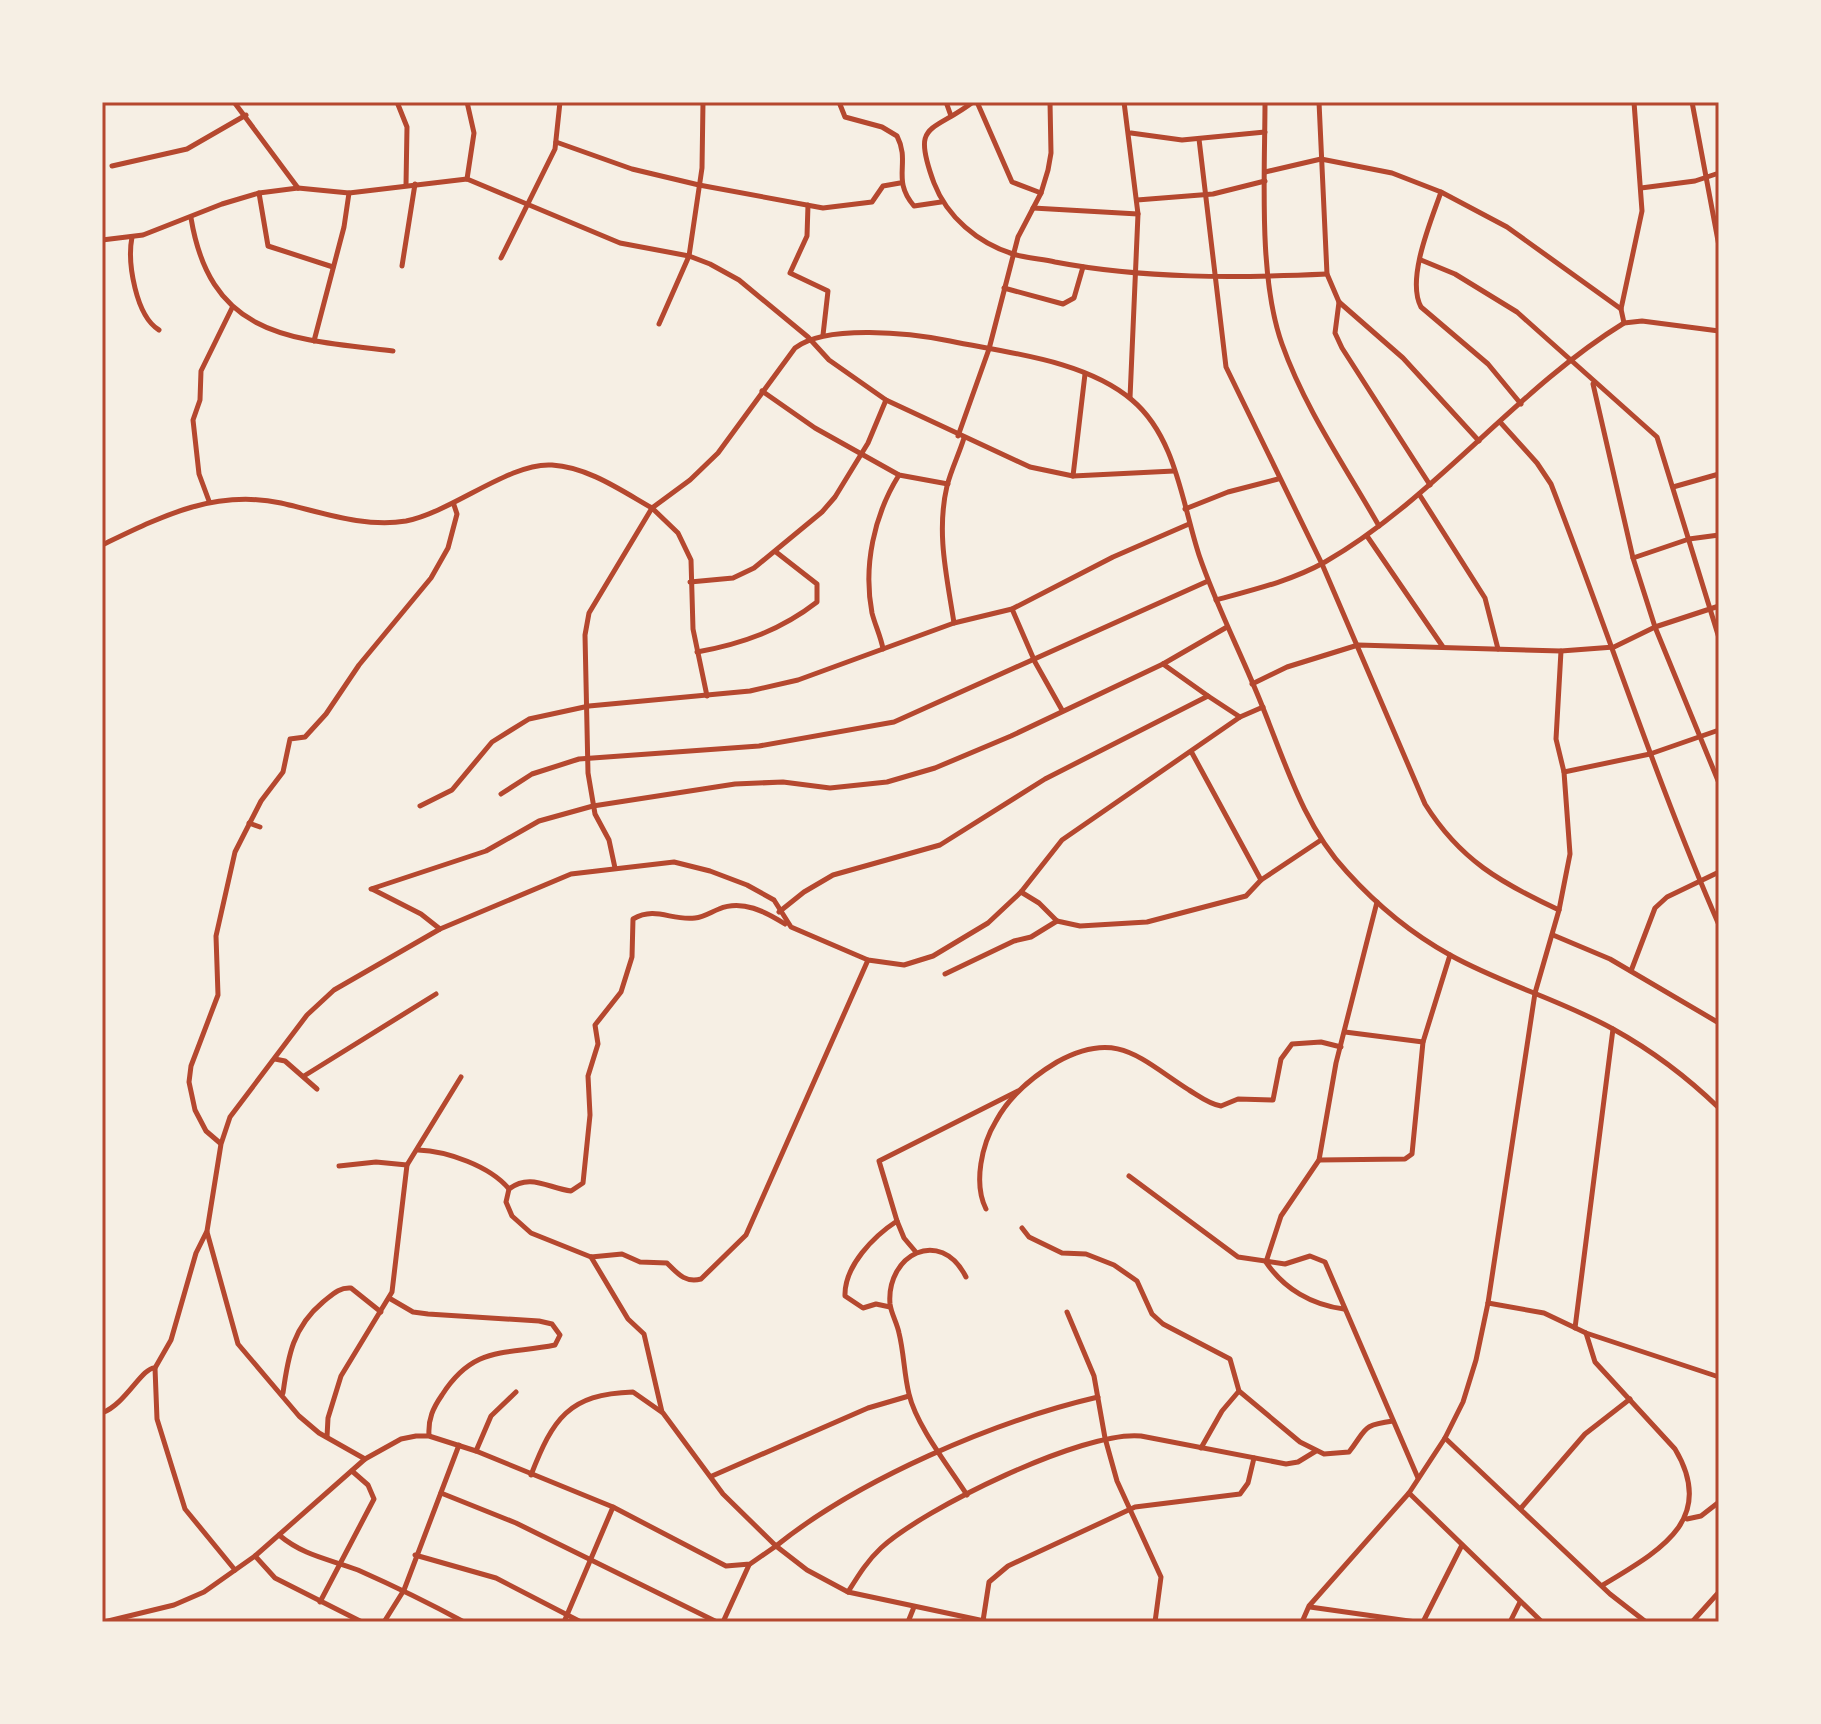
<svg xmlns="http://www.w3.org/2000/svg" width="1821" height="1724" font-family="'IBM Plex Serif',serif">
<rect width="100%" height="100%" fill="#f6efe4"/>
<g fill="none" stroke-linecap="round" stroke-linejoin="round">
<g stroke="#b5482f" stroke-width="5">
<path d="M234,102L298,188"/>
<path d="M397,102L407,127L406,185"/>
<path d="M839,102L845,117L882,127L897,136C911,163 891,179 914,206L941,202"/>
<path d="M946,102L951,116"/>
<path d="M973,102C931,134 911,121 934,183C947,217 978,243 1013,254C1026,258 1041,259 1055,262C1144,279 1237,278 1327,274"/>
<path d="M977,102L1012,182L1041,193"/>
<path d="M1124,102L1138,214L1130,398"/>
<path d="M1265,102C1265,173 1258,277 1282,344C1305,409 1345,466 1379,526"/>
<path d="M1319,102L1327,274L1339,302L1403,358L1479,441"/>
<path d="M1692,102L1719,246"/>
<path d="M1131,133L1182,140L1265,132"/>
<path d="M1199,139L1226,367L1322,564L1425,804C1460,860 1501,883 1559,910"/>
<path d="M556,142L632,169L699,185L823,208L872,202L883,186L900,183"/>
<path d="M112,166L187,149L246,115"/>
<path d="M1265,172L1321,159L1392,173L1441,192L1507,227L1621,309"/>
<path d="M467,179L474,133L467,102"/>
<path d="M1641,188L1695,181L1719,173"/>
<path d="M1441,192C1431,221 1406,279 1421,307L1488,364L1521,404"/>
<path d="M259,193L268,246L333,267"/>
<path d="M1137,200L1213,194L1265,181"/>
<path d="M808,205L807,236L790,273L828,291L823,335"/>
<path d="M1033,208L1138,214"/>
<path d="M191,218C211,338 291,339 393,351"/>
<path d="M132,237C127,263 136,316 159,330"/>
<path d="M102,240L143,235L222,204L259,193L298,188L349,193L467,179L620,243L689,256L710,264L739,280L808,337L829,360L886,400L1030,467L1073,476L1174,471"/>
<path d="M501,258L555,149L560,102"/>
<path d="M1421,260L1455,274L1517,312L1657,437L1719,638"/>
<path d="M402,266L415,184"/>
<path d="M1004,288L1063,304L1074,298L1083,267"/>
<path d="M1339,302L1335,333L1342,348L1430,485"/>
<path d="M1624,323L1621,309L1642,211L1634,102"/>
<path d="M659,324L689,256L702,168L703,102"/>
<path d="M314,341L344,227L349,193"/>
<path d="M1593,384L1633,558L1655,627L1719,783"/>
<path d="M762,391L815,428L899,475L948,484"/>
<path d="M1500,422L1537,463L1551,484C1608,631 1656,781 1719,925"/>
<path d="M958,436L989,349L1018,237L1041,193L1048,170L1051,153L1050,102"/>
<path d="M1073,476L1085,374"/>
<path d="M1673,487L1719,474"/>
<path d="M1419,494L1485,598L1498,649"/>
<path d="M209,501L199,474L193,420L200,400L201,371L232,308"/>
<path d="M1185,509L1228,492L1278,479"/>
<path d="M1367,536L1443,647"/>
<path d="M102,545C160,517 214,489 281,503C321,512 364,528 406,521C452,512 510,462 552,465C588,467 622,491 652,508L690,480L718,453L795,348C826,324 911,333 950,341C1008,353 1085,360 1132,400C1176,437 1182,503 1199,555C1217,608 1243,657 1263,708C1286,765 1304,826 1347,872C1376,904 1412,934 1450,955C1502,984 1561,1000 1613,1029C1651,1050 1688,1078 1719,1108"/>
<path d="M1633,558L1689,539L1719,535"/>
<path d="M690,582L733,578L754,568L822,512L835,497L868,443L886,400"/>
<path d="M1216,600C1253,590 1291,581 1325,562C1436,498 1515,390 1624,323L1642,321L1719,331"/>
<path d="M1012,609L1035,662L1062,710"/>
<path d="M954,623C947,577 936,533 947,486C951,470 959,454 964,438"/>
<path d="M883,649C881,637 875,625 872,613C863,566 874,515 899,475"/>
<path d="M697,652C742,644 781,630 817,602V584L776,552"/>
<path d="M1163,664L1208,696"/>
<path d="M1252,684L1287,667L1358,645L1561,651L1614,647L1655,627L1719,606"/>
<path d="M1192,753L1261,880"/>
<path d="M1564,772L1650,754L1719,730"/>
<path d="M501,794L532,774L579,759L759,746L894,722L1208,581"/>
<path d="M420,806L452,790L492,742L529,719L589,706L750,691L798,680L954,623L1012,609L1113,557L1189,524"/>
<path d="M249,823L260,827"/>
<path d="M615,868L609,840L595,814L588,773L585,635L589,613L652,508L678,533L691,560L693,629L707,696"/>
<path d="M371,889L486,851L539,821L593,806L735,784L783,782L830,788L887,782L935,768L1011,736L1163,664L1227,627"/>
<path d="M372,889L421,914L440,929"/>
<path d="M1021,892L1039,903L1057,921L1080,926L1147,922L1246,896L1261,880L1321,840"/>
<path d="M779,912L804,892L833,875L940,845L1045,779L1208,696L1240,717"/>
<path d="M785,924C766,912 742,899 719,909C711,912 704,917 695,918C671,921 656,906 633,919L632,957L621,992L595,1025L598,1044L588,1076L590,1115L583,1183L571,1191C548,1188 530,1173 509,1189L506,1202L512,1216L531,1233L591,1257L622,1254L640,1262L667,1263C678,1274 685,1283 701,1279L746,1235L868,960"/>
<path d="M1553,935L1610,959L1719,1023"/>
<path d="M1631,971L1655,908L1667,897L1719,872"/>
<path d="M945,974L1014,941L1031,937L1057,921"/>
<path d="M1345,1032L1423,1042"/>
<path d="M275,1059L285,1061L317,1089"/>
<path d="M304,1076L436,994"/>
<path d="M220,1143L206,1131L195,1110L189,1082L191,1066L218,995L216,936L235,852L261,801L283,772L290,739L305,737L326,714L359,665L431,578L448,548L457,514L454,505"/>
<path d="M418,1150C447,1151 490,1166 509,1189"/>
<path d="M1319,1160L1405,1159L1412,1154L1423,1042L1450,955"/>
<path d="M339,1166L376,1162L407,1165"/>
<path d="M1129,1176L1238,1257L1285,1264L1310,1256L1325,1262L1418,1478"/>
<path d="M986,1209C973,1183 982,1144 996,1121C1010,1095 1032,1077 1057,1062C1117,1029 1139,1058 1189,1090C1199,1096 1209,1104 1221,1106L1238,1099L1273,1100L1281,1059L1292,1044L1321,1042L1341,1047"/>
<path d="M897,1221L879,1161L1018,1091"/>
<path d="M1022,1228L1029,1237L1062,1253L1086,1254L1114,1265L1137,1281L1152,1314L1163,1324L1230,1359L1239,1391L1300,1442L1324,1454L1349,1452C1367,1429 1361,1425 1393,1421"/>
<path d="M207,1232L238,1344L299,1416L319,1433L365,1459"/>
<path d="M591,1257L628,1319L644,1334L662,1412"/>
<path d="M966,1277C940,1226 886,1255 890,1304C891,1313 897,1323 899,1333C904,1353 904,1374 909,1394C916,1425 949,1467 967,1495"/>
<path d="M389,1298L413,1312L428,1314L539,1321L552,1324L560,1335L555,1345C505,1355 474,1345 442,1395C433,1408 428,1419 429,1435"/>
<path d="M1488,1303L1544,1313L1586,1333L1719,1377"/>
<path d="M890,1307L876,1304L863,1308L845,1296C844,1266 874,1236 897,1221L904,1238L915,1251"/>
<path d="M1344,1309C1312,1305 1284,1289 1266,1262L1281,1216L1319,1160L1336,1063L1377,902"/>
<path d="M1067,1312L1094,1376L1105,1438L1117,1481L1161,1577L1155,1622"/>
<path d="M1575,1328L1613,1029"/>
<path d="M1586,1333L1595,1362L1675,1449C1718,1521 1657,1552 1603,1585"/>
<path d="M283,1393C288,1356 293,1327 323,1302C332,1295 339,1287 351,1288L381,1312"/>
<path d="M102,1413C126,1404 142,1367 155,1368"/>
<path d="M327,1437L328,1418L341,1376L392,1292L407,1165L461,1077"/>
<path d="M1445,1438L1610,1594L1646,1622"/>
<path d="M1201,1448L1222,1411L1239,1391"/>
<path d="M476,1451L491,1416L516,1392"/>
<path d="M531,1475C553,1419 568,1394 633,1392L663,1413L723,1494L776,1546C859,1479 995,1421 1098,1397"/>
<path d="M712,1476L868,1408L909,1396"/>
<path d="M441,1493L516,1523L717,1622"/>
<path d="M1409,1493L1542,1622"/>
<path d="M1522,1507L1585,1434L1630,1399"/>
<path d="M1687,1519L1701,1516L1719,1502"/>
<path d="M279,1535C304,1556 329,1559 358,1570C394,1586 429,1603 464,1622"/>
<path d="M415,1555L496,1578L581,1622"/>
<path d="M255,1556L275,1578L362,1622"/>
<path d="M235,1570L185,1509L157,1419L155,1368L171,1340L196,1253L207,1231L221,1144L230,1117L307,1015L334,990L440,929L571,874L674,862L710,871L747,885L774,900L791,927L868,960L904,965L933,956L988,923L1021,892L1062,840L1240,717L1263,707"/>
<path d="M848,1592C858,1576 867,1561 881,1548C923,1509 1084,1430 1141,1436L1286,1464L1298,1462L1316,1451"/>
<path d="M320,1602L374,1499L368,1485L352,1471"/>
<path d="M1310,1607L1416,1622"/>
<path d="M983,1621L989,1582L1008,1566L1135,1507L1240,1494L1248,1483L1254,1458"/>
<path d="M104,1622L174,1605L204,1592L255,1556L365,1459L401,1439L416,1436H429L476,1451L613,1507L726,1566L750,1564L776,1546L807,1570L848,1592L989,1622"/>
<path d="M384,1622L404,1590L459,1445"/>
<path d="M564,1622L613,1507"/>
<path d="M723,1622L749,1565"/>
<path d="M908,1622L914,1607"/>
<path d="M1302,1622L1309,1606L1409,1493L1445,1438L1463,1402L1476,1360L1488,1303L1535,993L1559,910L1570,854L1564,772L1556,739L1561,651"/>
<path d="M1423,1622L1462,1545"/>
<path d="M1510,1622L1520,1602"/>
<path d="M1692,1622L1719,1592"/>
</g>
</g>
<rect width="1821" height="1724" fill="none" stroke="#f6efe4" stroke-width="208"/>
<rect x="104" y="104" width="1613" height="1516" fill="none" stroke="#b5482f" stroke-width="3"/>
</svg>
